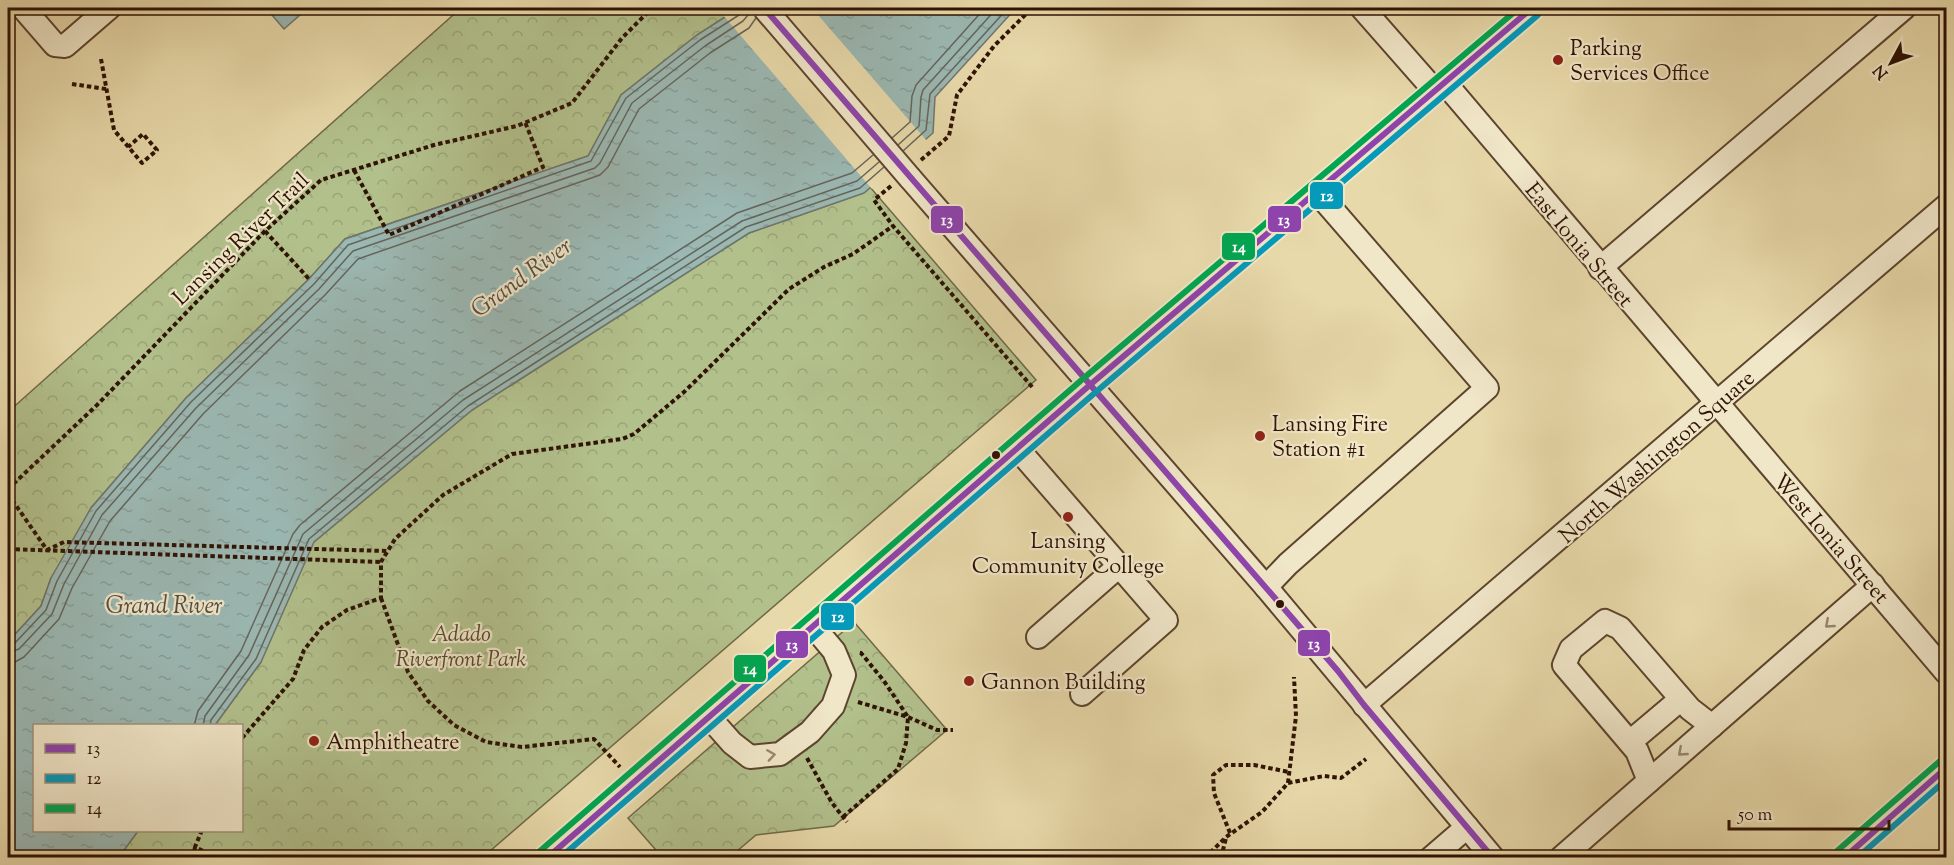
<svg xmlns="http://www.w3.org/2000/svg" width="1954" height="865" font-family="'Sorts Mill Goudy',serif">
<defs>
<pattern id="forest-crowns" width="20" height="18" patternUnits="userSpaceOnUse" patternTransform="scale(1.5)"><rect width="20" height="18" fill="#b2c08c"/><path d="M2 6a3 3 0 1 1 6 0M12 15a3 3 0 1 1 6 0" fill="none" stroke="#99a477"/></pattern>
<pattern id="water-ripples" width="26" height="14" patternUnits="userSpaceOnUse" patternTransform="scale(1.5)"><rect width="26" height="14" fill="#9bb8b3"/><path d="M2 4q2-2 4 0t4 0M15 11q2-2 4 0t4 0" fill="none" stroke="#869d98"/></pattern>
</defs>
<rect width="100%" height="100%" fill="#e8d9aa"/>
<filter id="stains"><feTurbulence type="fractalNoise" baseFrequency=".00333" numOctaves="4"/><feColorMatrix values="0 0 0 0 .2 0 0 0 0 .09 0 0 0 0 .02 0 0 0 .5 -.17"/></filter>
<radialGradient id="worn" r=".72"><stop offset=".6" stop-color="#630" stop-opacity="0"/><stop offset="1" stop-color="#630" stop-opacity=".3"/></radialGradient>
<g fill="url(#forest-crowns)" stroke="#706948" stroke-width="1.5">
<path d="M461,8H739L697,35L621,95L588,156L345,239L309,279L186,398L91,508L74,540L314,542L472,410L749,233L863,193L870,187L1036,380L482,858L119,857L138,831L242,830V726L215,725L261,662L51,578L41,606L8,642V412Z"/>
<path d="M854,622L947,730L834,826L756,835L730,857H662L628,818Z"/>
</g>
<g fill="url(#water-ripples)" stroke="#6f766d" stroke-width="1.5">
<path d="M280,8H308L284,29L272,15Z"/>
<path d="M739,8H1016L935,97L933,133L864,193L749,233L472,410L314,542L261,662L215,725L34,726V830L138,831L119,857H8V642L41,606L51,578L91,508L186,398L309,279L345,239L588,156L621,95L697,35Z"/>
</g>
<path fill="#e8d9aa" d="M733,8H812L927,141L872,189L723,15Z"/>
<g fill="none" stroke-linecap="round" stroke-linejoin="round">
<g stroke="#64655b" stroke-width="1.5">
<path d="M892,138L910,122L912,96L916,85L985,8"/>
<path d="M898,145L919,126L921,97L923,90L997,8"/>
<path d="M903,151L926,130L930,94L1008,8"/>
<path d="M8,646L14,644L46,610L57,581L96,511L191,402L314,284L348,245L591,161L626,98L700,40L739,15L741,8"/>
<path d="M8,653L19,649L52,614L64,584L102,515L196,408L319,289L353,251L595,168L600,163L632,103L705,46L743,21L748,15L749,8"/>
<path d="M8,662H15L24,657L59,619L72,588L110,521L203,414L325,295L358,259L600,175L608,167L639,109L710,53L749,28L756,18"/>
<path d="M194,726L198,711L241,651L293,534L300,525L460,391L737,213L852,173L873,155"/>
<path d="M203,726L205,716L249,655L303,534L463,400L742,221L857,181L879,162"/>
<path d="M210,726L211,720L256,659L309,539L468,406L746,227L860,188L884,167"/>
</g>
<defs>
<g id="minor">
<path d="M23,8L55,45L65,46L109,8"/>
<path d="M1362,8L1435,91"/>
<path d="M1445,83L1946,672"/>
<path d="M910,178L1266,587L1493,858"/>
<path d="M1600,268L1904,8"/>
<path d="M1017,448L1166,620L1082,694"/>
<path d="M1266,587L1288,564L1487,388L1317,192"/>
<path d="M1038,637L1119,566"/>
<path d="M1364,705L1946,206"/>
<path d="M709,717L732,743L750,757L780,754L810,732L833,706L844,675L834,651L813,626"/>
<path d="M1630,742L1681,699"/>
<path d="M1649,781L1637,751L1564,665L1571,649L1605,621L1620,628L1690,709L1712,726"/>
<path d="M546,858L1091,384L1532,8"/>
<path d="M1431,858L1467,827"/>
<path d="M1561,858L1873,585"/>
<path d="M1843,858L1946,768"/>
</g>
</defs>
<use href="#minor" stroke="#5c442d" stroke-width="26"/>
<g stroke="#2e1203" stroke-width="4" stroke-dasharray="4.5 3" stroke-linecap="butt">
<path d="M101,59L114,130L142,163L157,150L143,134L128,147"/>
<path d="M72,84L106,89"/>
<path d="M921,160L949,136L957,95L994,46L1032,8"/>
<path d="M354,170L389,235L543,167L525,122"/>
<path d="M891,186L874,200L893,226L1033,388"/>
<path d="M265,231L309,279"/>
<path d="M8,489L97,405L265,231L321,180L434,145L517,126L572,103L622,38L652,8"/>
<path d="M8,494L47,550L64,542L387,551"/>
<path d="M8,549L381,562"/>
<path d="M381,598L408,672L428,701L454,725L486,742L522,747L594,739L620,767"/>
<path d="M858,702L908,717L937,730H953"/>
<path d="M242,738L293,679L304,650L322,627L347,610L381,598V562L395,539L443,495L512,454L622,439L634,434L684,392L789,289L824,267L853,254L893,226"/>
<path d="M807,758L832,803L847,822"/>
<path d="M1288,783L1296,716L1294,677"/>
<path d="M843,817L898,769L906,743L908,717L884,681L861,653L857,652"/>
<path d="M202,830L195,847L217,858"/>
<path d="M1230,833L1214,793L1213,775L1226,765H1254L1289,772"/>
<path d="M193,858L195,847"/>
<path d="M1205,858L1226,837L1262,812L1288,783L1324,776L1341,778L1366,759"/>
<path d="M1221,858L1226,838"/>
</g>
<use href="#minor" stroke="#f0e6c8" stroke-width="22"/>
<defs>
<path id="minor-bridge" d="M764,8L910,178"/>
</defs>
<use href="#minor-bridge" stroke="#5c442d" stroke-width="26" stroke-linecap="butt"/>
<use href="#minor-bridge" stroke="#f0e6c8" stroke-width="22"/>
<defs>
<g id="bus-1">
<path d="M764,8L1338,671L1364,705L1493,858"/>
<path d="M547,858L1091,384L1532,8"/>
<path d="M1844,858L1946,768"/>
</g>
<g id="bus-2">
<path d="M560,858L1097,391L1538,15"/>
<path d="M1857,858L1946,780"/>
</g>
<g id="bus-3">
<path d="M540,851L1085,377L1519,8"/>
<path d="M1837,851L1940,761"/>
</g>
</defs>
<use href="#bus-1" stroke="#f0e6c8" stroke-width="10"/>
<use href="#bus-2" stroke="#f0e6c8" stroke-width="10"/>
<use href="#bus-3" stroke="#f0e6c8" stroke-width="10"/>
<use href="#bus-1" stroke="#8e44ad" stroke-width="6"/>
<use href="#bus-2" stroke="#059aba" stroke-width="6"/>
<use href="#bus-3" stroke="#00a651" stroke-width="6"/>
</g>
<defs><path id="oneway-chevron" d="M-2-3.5L2.5 0L-2 3.5" fill="none" stroke-width="1.6" stroke-linecap="round" stroke-linejoin="round" transform="scale(1.5)"/></defs>
<g stroke="#99876f">
<use href="#oneway-chevron" transform="translate(1829 624) rotate(139)"/>
<use href="#oneway-chevron" transform="translate(1682 752) rotate(139)"/>
<use href="#oneway-chevron" transform="translate(771 755) rotate(-8)"/>
</g>
<g fill="#8f2418" stroke="#f0e6c8" stroke-width="2">
<circle cx="1558" cy="60" r="6"/>
<circle cx="1260" cy="436" r="6"/>
<circle cx="1068" cy="517" r="6"/>
<circle cx="969" cy="681" r="6"/>
<circle cx="314" cy="741" r="6"/>
</g>
<g fill="#2e1203" stroke="#f0e6c8" stroke-width="2">
<circle cx="996" cy="455" r="5"/>
<circle cx="1280" cy="604" r="5"/>
</g>
<g text-anchor="middle" stroke-width="4.5" stroke-linejoin="round" paint-order="stroke">
<g font-size="22" fill="#2e1203" stroke="#f0e6c8" text-anchor="start">
<text x="1570" y="55">Parking<tspan x="1570" dy="25">Services Office</tspan></text>
<text x="1272" y="431">Lansing Fire<tspan x="1272" dy="25">Station #1</tspan></text>
<text x="1068" y="548" text-anchor="middle">Lansing<tspan x="1068" dy="25">Community College</tspan></text>
<text x="981" y="689">Gannon Building</text>
<text x="326" y="749">Amphitheatre</text>
</g>
<g font-size="22" fill="#2e1203" stroke="#f0e6c8">
<text transform="translate(240 238) rotate(-44)" y="8">Lansing River Trail</text>
<text transform="translate(1580 244) rotate(50)" y="8">East Ionia Street</text>
<text transform="translate(1656 456) rotate(-41)" y="8">North Washington Square</text>
<text transform="translate(1832 538) rotate(49)" y="8">West Ionia Street</text>
</g>
<g font-size="22" font-style="italic" fill="#56462c" stroke="#f0e6c8">
<text x="461" y="641">Adado<tspan x="461" dy="25">Riverfront Park</tspan></text>
</g>
<g font-size="24" font-style="italic" fill="#544c41" stroke="#f0e6c8">
<text transform="translate(521 277) rotate(-36)" y="8">Grand River</text>
<text x="164" y="613">Grand River</text>
</g>
</g>
<g stroke="#f0e6c8" stroke-width="2">
<rect x="1309" y="181" width="35" height="29" rx="6" fill="#059aba"/>
<rect x="1267" y="205" width="35" height="28" rx="6" fill="#8e44ad"/>
<rect x="930" y="205" width="34" height="29" rx="6" fill="#8e44ad"/>
<rect x="1221" y="232" width="35" height="29" rx="6" fill="#00a651"/>
<rect x="820" y="602" width="35" height="29" rx="6" fill="#059aba"/>
<rect x="1297" y="629" width="34" height="28" rx="6" fill="#8e44ad"/>
<rect x="775" y="630" width="34" height="29" rx="6" fill="#8e44ad"/>
<rect x="733" y="654" width="34" height="29" rx="6" fill="#00a651"/>
</g>
<g font-size="16" text-anchor="middle" font-weight="bold" fill="#fff">
<text x="1327" y="201">12</text>
<text x="1284" y="225">13</text>
<text x="947" y="225">13</text>
<text x="1239" y="252">14</text>
<text x="838" y="622">12</text>
<text x="1314" y="649">13</text>
<text x="792" y="650">13</text>
<text x="750" y="674">14</text>
</g>
<rect width="1954" height="865" fill="none" stroke="#e8d9aa" stroke-width="30"/>
<rect x="9" y="9" width="1936" height="847" fill="none" stroke="#2e1203" stroke-width="3"/>
<rect x="15" y="15" width="1924" height="835" fill="none" stroke="#2e1203" stroke-width="1.5"/>
<rect x="33" y="724" width="210" height="108" fill="#f0e6c8" stroke="#a29179" stroke-width="1.5"/>
<rect x="45" y="744" width="30" height="9" fill="#8e44ad" stroke="#a29179" stroke-width="1.5"/>
<text x="87" y="754" font-size="18" fill="#2e1203">13</text>
<rect x="45" y="774" width="30" height="9" fill="#059aba" stroke="#a29179" stroke-width="1.5"/>
<text x="87" y="784" font-size="18" fill="#2e1203">12</text>
<rect x="45" y="804" width="30" height="9" fill="#00a651" stroke="#a29179" stroke-width="1.5"/>
<text x="87" y="814" font-size="18" fill="#2e1203">14</text>
<g transform="translate(1891 63) rotate(229)" stroke="#f0e6c8" stroke-width="4.5" paint-order="stroke">
<path d="M0-4.5L10 22L0 15L-10 22Z" fill="#2e1203"/>
<text y="-9" font-size="16" font-weight="bold" text-anchor="middle" fill="#2e1203">N</text>
</g>
<path d="M1729 820v9h160v-9" fill="none" stroke="#2e1203" stroke-width="3"/>
<text x="1738" y="820" font-size="18" fill="#2e1203" stroke="#f0e6c8" stroke-width="4.5" paint-order="stroke">50 m</text>
<rect width="100%" height="100%" filter="url(#stains)"/>
<rect width="100%" height="100%" fill="url(#worn)"/>
</svg>
